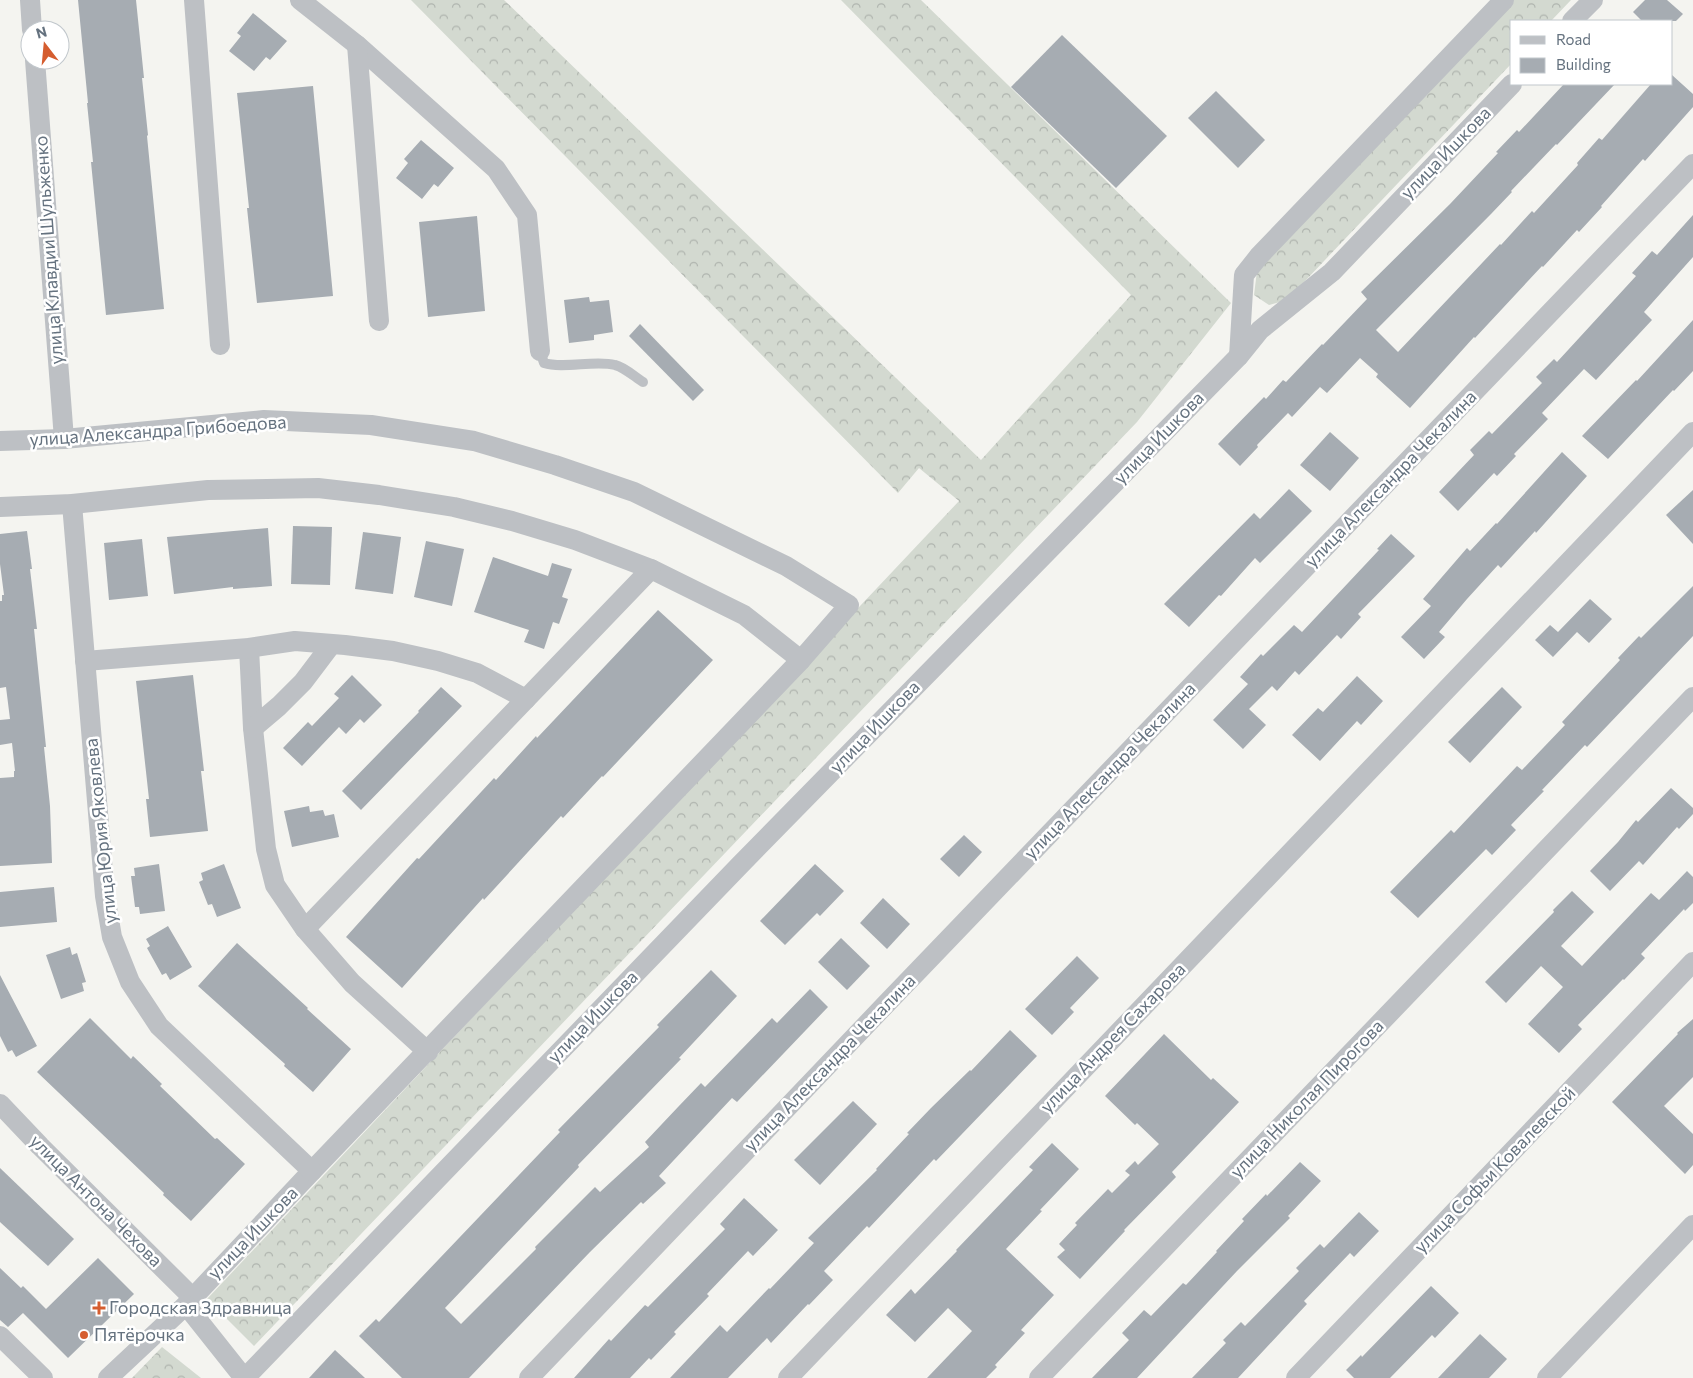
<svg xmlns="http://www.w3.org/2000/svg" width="1693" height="1378" font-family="Commissioner,sans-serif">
<defs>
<pattern id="forest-crowns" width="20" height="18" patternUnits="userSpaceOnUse" patternTransform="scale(1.25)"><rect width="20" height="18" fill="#d3d9d0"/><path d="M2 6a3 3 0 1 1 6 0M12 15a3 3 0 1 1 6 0" fill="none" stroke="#afb4ae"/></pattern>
</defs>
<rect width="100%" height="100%" fill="#f4f4f0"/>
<g fill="url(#forest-crowns)">
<path d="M411,0H504L981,460L1131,295L841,0H921L1231,303L1137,422L254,1346L207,1299L959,501L919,468L898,493Z"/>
<path d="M1509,0H1571L1551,21H1512V63L1287,300L1269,305L1254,295L1257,271Z"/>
<path d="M162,1347L201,1378H132Z"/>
</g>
<g fill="#a6acb2">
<path d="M78,0H136L144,78H142L148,135L147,136L164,309L106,315L91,162H93L87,103H88Z"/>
<path d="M1645,0H1667L1683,14L1676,21H1642L1633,12Z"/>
<path d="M253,13L287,41L270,60L266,57L254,71L229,51L241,36L237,33Z"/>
<path d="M1062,35L1167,136L1116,188L1011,87Z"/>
<path d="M1672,75L1693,94V107L1645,161L1643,159L1601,206L1602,207L1579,232L1577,230L1543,267L1542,266L1475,338L1474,337L1410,408L1376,377L1378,374L1360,358L1327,393L1320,387L1292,417L1288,413L1257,445L1258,447L1240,466L1218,444L1264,397L1266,399L1283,380L1286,382L1322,344L1323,345L1367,299L1361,292L1450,204L1498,153L1496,152L1517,130L1519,132L1564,84H1615L1557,145L1556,144L1511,191L1512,192L1491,214L1376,330L1398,352L1500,244L1501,245L1532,211L1534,213L1578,165L1577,163L1599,138L1602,140L1651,84H1672Z"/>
<path d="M313,86L333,296L257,303L247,208H249L237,93Z"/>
<path d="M1216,91L1265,140L1238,168L1188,118Z"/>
<path d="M421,140L454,168L438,187L434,184L422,199L396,178L408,163L404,159Z"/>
<path d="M1693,215V257L1644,312L1652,320L1596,380L1584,369L1542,413L1548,419L1514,454L1516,456L1497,476L1494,473L1458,511L1439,492L1474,455L1470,450L1489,431L1492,434L1542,383L1536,377L1554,359L1557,362L1636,276L1632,273L1652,251L1657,255Z"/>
<path d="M477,216L485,311L428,317L419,222Z"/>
<path d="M589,297L590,302L609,300L613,332L594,335V340L569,343L564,300Z"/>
<path d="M1693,320V371L1674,391L1673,390L1608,459L1582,436L1636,380L1637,381Z"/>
<path d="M640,324L704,390L693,401L629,336Z"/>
<path d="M1330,432L1359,458L1330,491L1300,465Z"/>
<path d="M1562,452L1587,476L1536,533L1535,531L1501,568L1498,565L1467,599L1439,632L1445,637L1424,659L1401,637L1431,606L1423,599L1467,548L1470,551L1496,523L1497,524Z"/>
<path d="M1289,489L1312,511L1260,563L1255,558L1221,596L1219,595L1189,627L1164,604L1254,513L1260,519Z"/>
<path d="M1693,490V544L1666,515Z"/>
<path d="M293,526L332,527L330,585L291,584Z"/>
<path d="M268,528L272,586L233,589V587L174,594L167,537Z"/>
<path d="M27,531L32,569H30L37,629H34L46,747H44L50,806L52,863L0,866V778L14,777V771H15L12,743L0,745V720L10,719L6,687L0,688V601H2V595H4L0,564V534Z"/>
<path d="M363,532L401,537L393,594L355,589Z"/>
<path d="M1391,534L1415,556L1358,614L1361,617L1341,639L1337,635L1299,675L1295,671L1277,691L1272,686L1249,709L1266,725L1243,749L1213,720L1248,684L1240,677L1261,654L1263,656L1294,625L1302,632L1379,550L1377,549Z"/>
<path d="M142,539L148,596L109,600L104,543Z"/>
<path d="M426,541L464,549L452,606L414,597Z"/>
<path d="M493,557L548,576L552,563L572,569L562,597L568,599L559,624L553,622L544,649L524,642L529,630L474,612Z"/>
<path d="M1693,586V636L1587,747L1585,745L1542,790L1544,791L1511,825L1516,830L1492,855L1486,849L1418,918L1390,892L1451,830L1454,833L1517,766L1522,770L1565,725L1562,722L1620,660L1618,658L1639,636L1641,638Z"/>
<path d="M1590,599L1612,619L1589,643L1577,632L1553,657L1535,640L1550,625L1558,632Z"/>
<path d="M658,610L713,660L603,777L602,776L563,818L561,816L484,900L483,898L402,988L346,937L417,858L419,859L494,778L496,780L536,736L537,738Z"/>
<path d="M193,675L204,771H201L208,831L150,837L146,799H149L136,681Z"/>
<path d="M352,675L382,705L364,723L360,719L346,734L339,727L302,766L283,748L308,722L312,726L339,698L334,694Z"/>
<path d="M1357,676L1383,701L1361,725L1357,721L1320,761L1292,735L1318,708L1323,712Z"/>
<path d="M441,687L462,706L361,810L342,791L419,712L418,711Z"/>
<path d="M1502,687L1522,707L1470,763L1448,742Z"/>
<path d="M1671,788L1693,808V814L1679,829L1677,827L1643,865L1639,861L1610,891L1590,871L1618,842L1636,820L1638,822Z"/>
<path d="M309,806L310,812L323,810L325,816L334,814L339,837L292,847L284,811Z"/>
<path d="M964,835L982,852L959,877L940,859Z"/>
<path d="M159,864L165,911L140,914L139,907H135L131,876H135L134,868Z"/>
<path d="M224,864L241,908L217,917L212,904L208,905L199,882L203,880L201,873Z"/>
<path d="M815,864L844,891L820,916L817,913L785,945L760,921Z"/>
<path d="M1687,871L1693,877V903L1685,911L1684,909L1641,954L1645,958L1624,980L1623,979L1578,1025L1582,1029L1559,1053L1528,1024L1563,987L1541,966L1506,1003L1485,982L1554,912L1553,910L1572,891L1594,912L1561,946L1582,966L1651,893L1659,900Z"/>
<path d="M54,887L57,922L0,927V892Z"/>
<path d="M883,898L910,924L887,949L860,923Z"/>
<path d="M168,926L192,967L170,980L166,973L162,975L147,948L150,946L146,939Z"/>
<path d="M841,938L870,966L847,990L818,962Z"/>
<path d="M237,943L308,1008L307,1009L351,1049L313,1092L284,1066L285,1064L198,986Z"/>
<path d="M70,947L72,955L77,953L86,982L82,983L84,991L61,999L46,955Z"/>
<path d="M1077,956L1099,978L1070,1008L1074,1012L1052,1035L1025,1009Z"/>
<path d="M711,970L737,996L679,1058L681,1059L578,1165L579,1167L445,1308L461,1324L536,1249L535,1247L595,1187L600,1192L649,1147L645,1142L678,1107L701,1083L705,1087L772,1018L777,1023L810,989L828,1007L737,1102L732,1098L659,1176L666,1183L643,1204L641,1202L590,1252L469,1378H402L359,1336L376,1319L379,1322L459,1238L560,1132L558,1130L659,1027L657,1025Z"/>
<path d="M0,975L37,1046L16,1057L12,1050L8,1052L0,1036Z"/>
<path d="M90,1018L131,1059L133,1056L162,1084L160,1086L215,1139L217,1138L245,1164L191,1221L163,1195L164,1193L37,1072Z"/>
<path d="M1693,1019V1077L1664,1106L1693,1134V1165L1685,1174L1612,1102L1678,1034L1677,1033Z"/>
<path d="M1010,1030L1037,1056L936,1161L934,1159L869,1228L867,1226L824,1271L833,1280L809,1305L808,1304L771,1343L767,1338L728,1378H670L720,1325L727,1332L769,1288L770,1289L814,1243L808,1238L877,1170L876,1169L909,1134L907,1133L931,1108L970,1070L971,1071Z"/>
<path d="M1164,1034L1211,1080L1213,1078L1239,1102L1172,1172L1176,1177L1124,1230L1125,1231L1080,1279L1057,1257L1065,1250L1059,1244L1077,1225L1075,1223L1108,1189L1112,1193L1130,1175L1125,1171L1135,1161L1138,1165L1159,1144L1137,1123L1135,1125L1105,1096Z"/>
<path d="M853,1101L877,1124L820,1185L794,1160Z"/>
<path d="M1052,1143L1079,1169L1040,1210L1042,1211L1006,1249L1054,1295L1021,1330L1025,1333L995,1365L997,1367L986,1378H927L972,1331L948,1308L915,1342L886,1315L911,1289L915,1294L957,1251L956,1250L1033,1170L1029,1167Z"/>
<path d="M1300,1162L1321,1181L1288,1216L1290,1218L1237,1271L1137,1378H1092L1129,1340L1122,1333L1144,1310L1151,1316L1183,1283L1186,1285L1217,1252L1216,1251L1244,1221L1242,1219L1266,1194L1267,1196Z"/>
<path d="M0,1168L74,1239L48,1266L0,1222Z"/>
<path d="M744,1198L778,1230L753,1256L748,1251L707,1294L709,1296L674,1332L676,1334L651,1360L649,1358L630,1378H574L609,1339L611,1341L645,1305L648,1307L725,1229L720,1224Z"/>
<path d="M1359,1212L1379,1231L1354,1257L1350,1253L1304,1301L1307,1304L1238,1378H1192L1226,1343L1223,1340L1241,1322L1245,1326L1299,1271L1296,1268L1320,1244L1324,1248Z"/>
<path d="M98,1258L134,1294L68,1358L23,1313L8,1327L0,1320V1268L21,1288L23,1286L46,1309Z"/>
<path d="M1431,1286L1459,1313L1435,1338L1432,1335L1390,1378H1354L1346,1370L1361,1355L1362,1357Z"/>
<path d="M1480,1334L1507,1359L1489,1378H1438Z"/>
<path d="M335,1350L365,1378H309Z"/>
</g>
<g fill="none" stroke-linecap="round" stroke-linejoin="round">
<path stroke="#bdc0c4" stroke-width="10" d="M540,351L544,363C563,369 595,360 615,365C624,367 635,377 643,382"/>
<g stroke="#bdc0c4" stroke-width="20">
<path d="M30,0L32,30"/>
<path d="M194,0L220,345"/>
<path d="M300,0L357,45L496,169L527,215L540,351"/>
<path d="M1572,21L1593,0"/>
<path d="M357,45L379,321"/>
<path d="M35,60L64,439"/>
<path d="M1239,356L1244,275L1259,256L1504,0"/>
<path d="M0,441L64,439L264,420L371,425L474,441L555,465L634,492L786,566L849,605L801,660L312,1171L186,1305L108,1378"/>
<path d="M72,504L105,896L112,937L130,982L159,1026L312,1171"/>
<path d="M0,507L72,504L208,490L318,488L379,495L454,507L512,521L575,540L651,569L744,615L801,660"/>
<path d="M249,648L253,728L266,849L275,885L305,929L352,983L428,1052"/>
<path d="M85,661L249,648L295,641L345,645L393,651L438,661L477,673L526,699"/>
<path d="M253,728L279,706L303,682L331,645"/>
<path d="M305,929L651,569"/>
<path d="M0,1104L40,1146L192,1297"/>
<path d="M186,1305L244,1378"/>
<path d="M0,1336L43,1378"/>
<path d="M245,1378L740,865L1239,356L1260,330L1332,272L1512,84"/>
<path d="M529,1378L887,1003L1693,164"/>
<path d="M788,1378L1693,432"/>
<path d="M1039,1378L1693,697"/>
<path d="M1296,1378L1693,962"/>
<path d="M1547,1378L1693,1225"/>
</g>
</g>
<g fill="#d55d2f" stroke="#fff" stroke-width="2">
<path d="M96.5 1300.5h5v5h5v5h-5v5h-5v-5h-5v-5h5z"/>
<circle cx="84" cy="1335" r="5"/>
</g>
<g text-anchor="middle" stroke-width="5" stroke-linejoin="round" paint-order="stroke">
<g font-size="18" fill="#65727f" stroke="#fff">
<text transform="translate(1446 153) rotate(-46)" y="6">улица Ишкова</text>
<text transform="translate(49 250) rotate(-94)" y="6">улица Клавдии Шульженко</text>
<text transform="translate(158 431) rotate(-4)" y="6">улица Александра Грибоедова</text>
<text transform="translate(1159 438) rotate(-46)" y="6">улица Ишкова</text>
<text transform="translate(1391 479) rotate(-46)" y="6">улица Александра Чекалина</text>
<text transform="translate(875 727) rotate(-46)" y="6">улица Ишкова</text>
<text transform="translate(1110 771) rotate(-46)" y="6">улица Александра Чекалина</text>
<text transform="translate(101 831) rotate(-96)" y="6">улица Юрия Яковлева</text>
<text transform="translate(593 1017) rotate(-46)" y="6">улица Ишкова</text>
<text transform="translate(1113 1038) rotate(-46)" y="6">улица Андрея Сахарова</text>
<text transform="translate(830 1063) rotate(-46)" y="6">улица Александра Чекалина</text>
<text transform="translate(1307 1099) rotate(-46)" y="6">улица Николая Пирогова</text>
<text transform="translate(1495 1170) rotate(-46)" y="6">улица Софьи Ковалевской</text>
<text transform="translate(96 1201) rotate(45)" y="6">улица Антона Чехова</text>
<text transform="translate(253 1233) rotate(-46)" y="6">улица Ишкова</text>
</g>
<g font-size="18" fill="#65727f" stroke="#fff" text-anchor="start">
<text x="109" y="1314">Городская Здравница</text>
<text x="94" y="1341">Пятёрочка</text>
</g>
</g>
<rect x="1510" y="20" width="162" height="65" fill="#ffffff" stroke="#c1c7cc"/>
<rect x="1520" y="36" width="25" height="8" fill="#bdc0c4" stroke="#c1c7cc"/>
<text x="1556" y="45" font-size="15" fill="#65727f">Road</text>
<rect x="1520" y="58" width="25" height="15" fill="#a6acb2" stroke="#c1c7cc"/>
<text x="1556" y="70" font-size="15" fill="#65727f">Building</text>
<g transform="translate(45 45) rotate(344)"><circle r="24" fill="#ffffff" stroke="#c1c7cc"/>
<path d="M0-4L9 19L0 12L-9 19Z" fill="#d55d2f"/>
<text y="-8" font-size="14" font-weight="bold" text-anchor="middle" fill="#65727f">N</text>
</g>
</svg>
